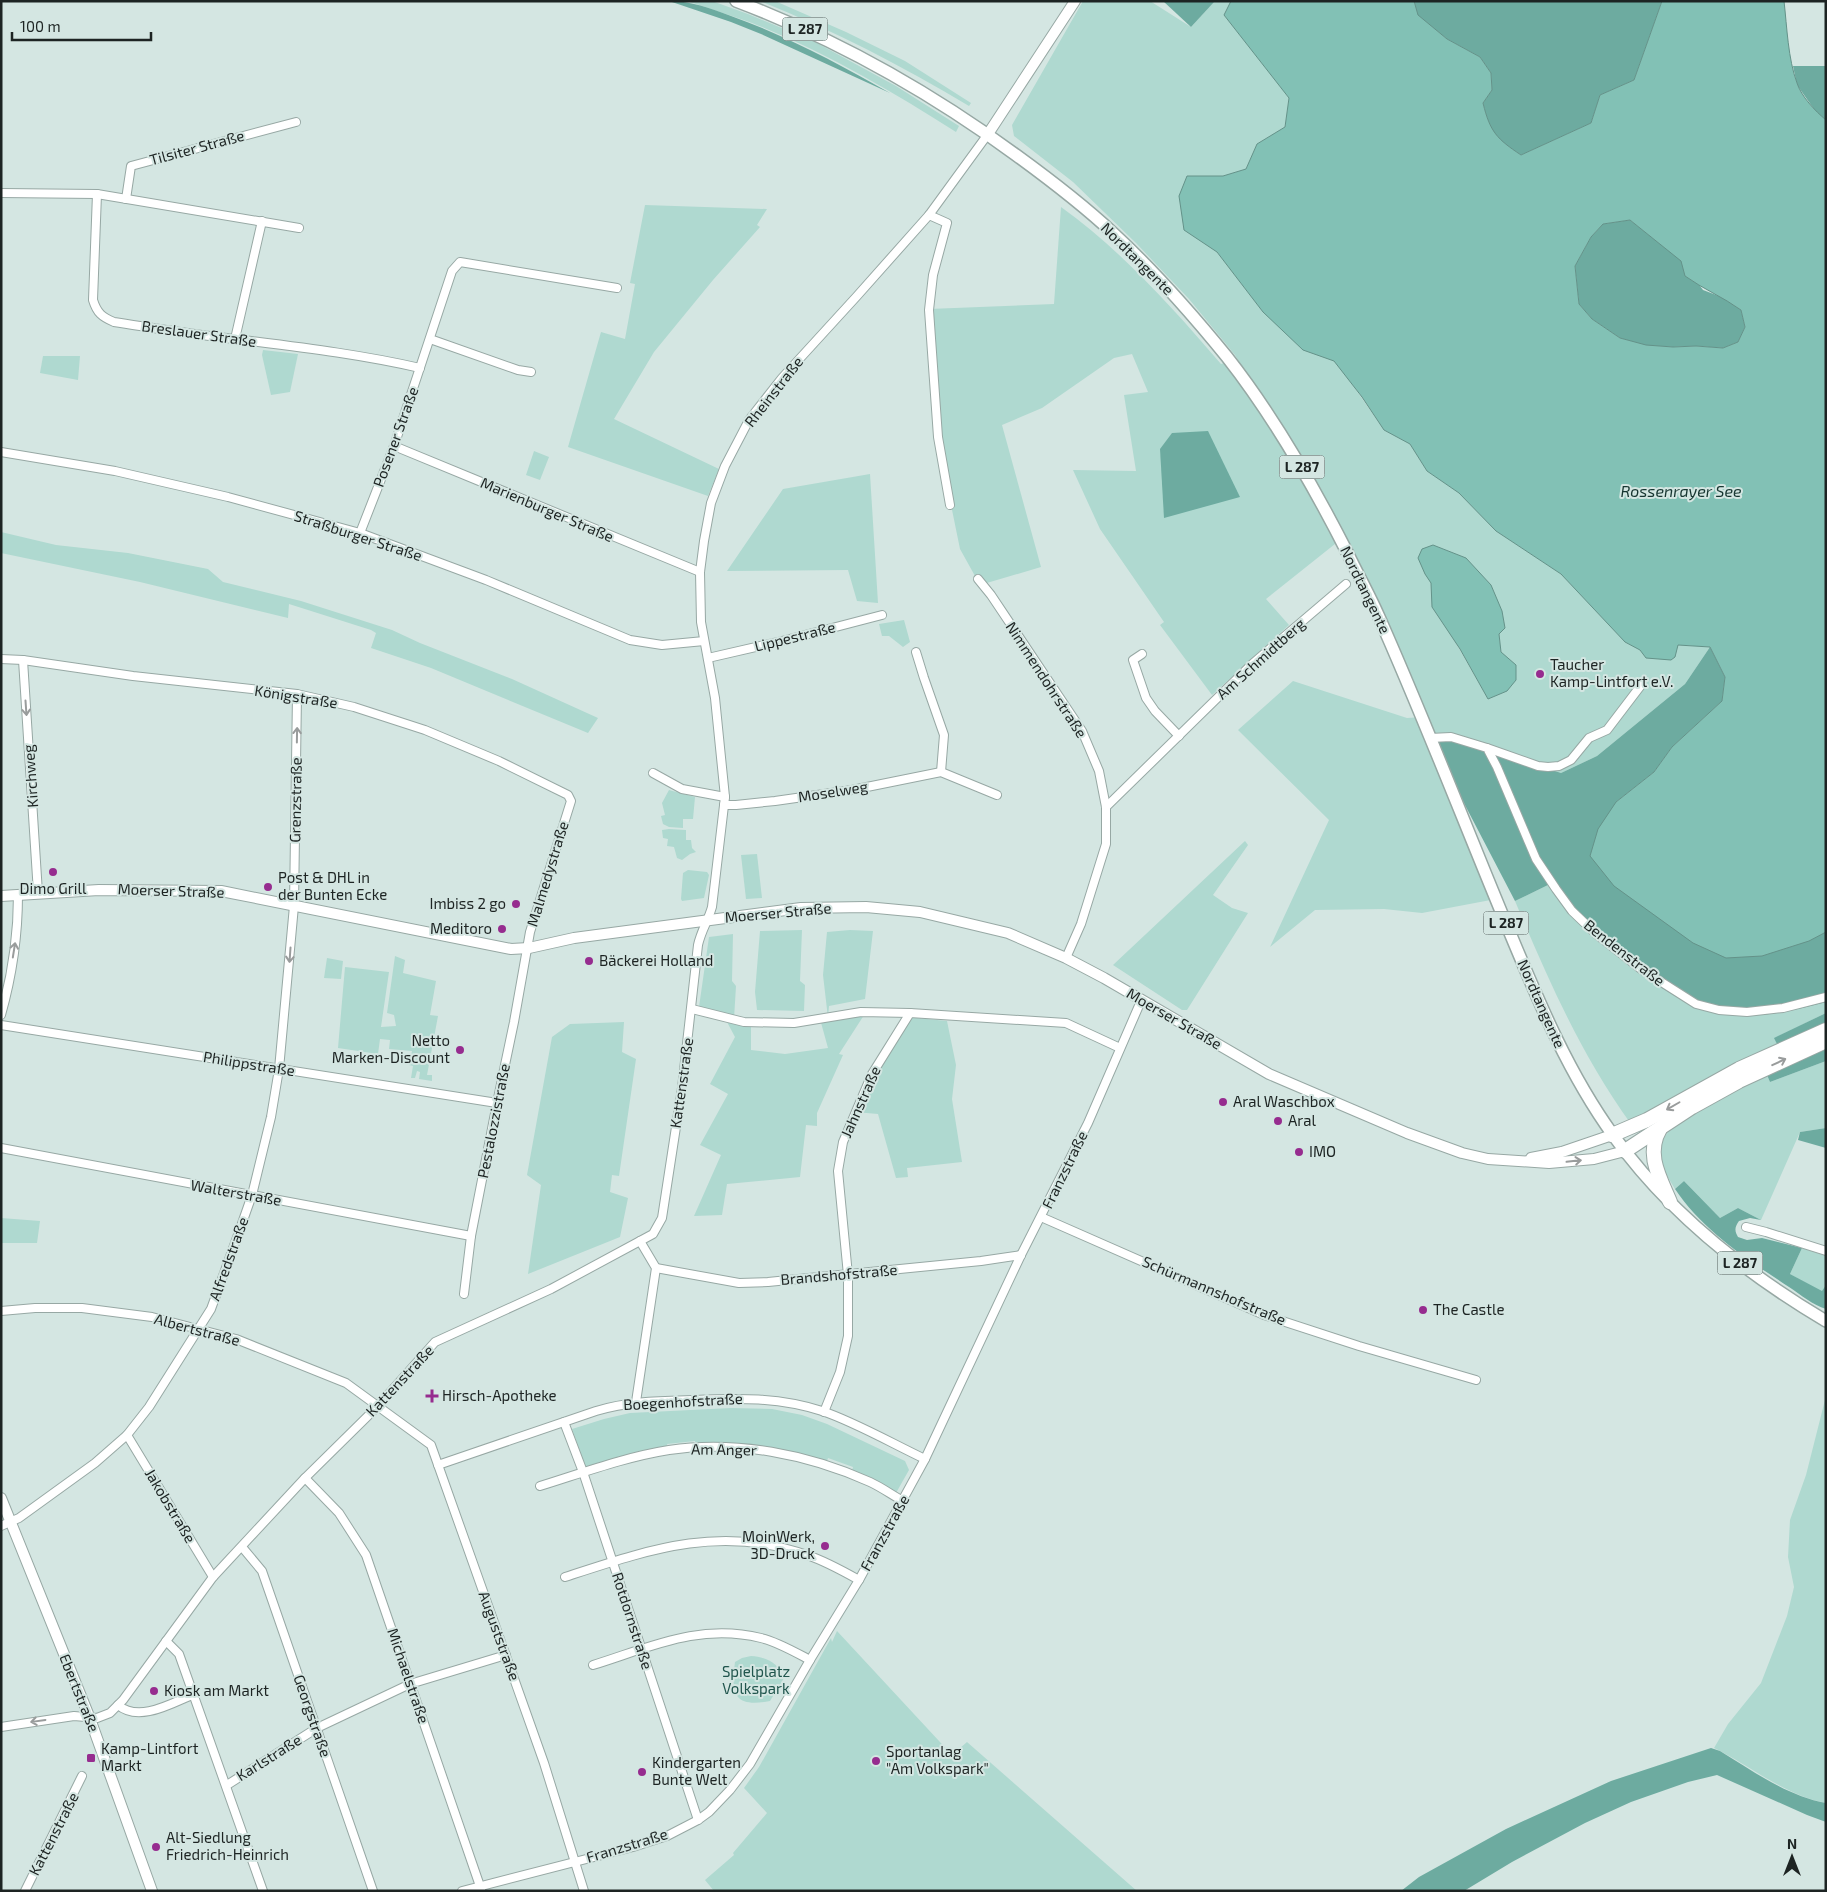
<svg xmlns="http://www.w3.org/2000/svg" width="1827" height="1892" font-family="'Exo 2',sans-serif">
<rect width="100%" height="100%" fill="#d4e6e2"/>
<g fill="#afd9d0" fill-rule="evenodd">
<path d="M687,1H712L748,14L815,42L896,86L959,126L956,132C892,91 823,51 752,23C730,15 708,8 687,1Z"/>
<path d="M760,1H775L846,32L905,61L971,103L969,106C902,66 833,30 760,1Z"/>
<path d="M1083,1H1150L1191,27L1215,1H1231L1224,15L1289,98L1285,127L1257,144L1246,169L1223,176H1187L1186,231L1217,252L1263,312L1336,361L1384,430L1410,444L1427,471L1459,493L1496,531L1561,574L1625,642L1640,650L1675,657L1677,645L1710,647L1685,684L1597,756L1561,773L1487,748L1432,738L1496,899L1422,913L1384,909L1315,910L1270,947L1329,820L1238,730L1293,681L1407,718L1423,717L1340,540L1266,599L1289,625L1212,695L1160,625L1164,622L1100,529L1073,470L1136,471L1124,395L1148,392L1132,354L1114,358L1042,408L1002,425L1041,567L980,585L960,549L939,446L929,309L1054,304L1061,207C1122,251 1172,307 1221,364L1230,361L1279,430L1235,355L1189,299L1136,243L1073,182L1014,136L1012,125ZM1433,545L1466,558L1491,585L1502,612L1505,628L1499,634L1506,691L1488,699L1453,638L1432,607Z"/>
<path d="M645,205L767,209L757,225L760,227L713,280L654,352L614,419L719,469L708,496L568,447L601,332L625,339L635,284L630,283Z"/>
<path d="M263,350L298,354L290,392L271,395L262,355Z"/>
<path d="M43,356H80L78,380L40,373Z"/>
<path d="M534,451L549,457L540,480L526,475Z"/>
<path d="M870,474L878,603L857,601L848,570L727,571L783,489Z"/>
<path d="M1,532L56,545L128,553L208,569L223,582L301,601L392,630L420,643L512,679L598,718L588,733L431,668L371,648L376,633L371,630L289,604L288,618L140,582L1,553Z"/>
<path d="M904,620L910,642L903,647L889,636H882L879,624Z"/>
<path d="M669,790L695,797L693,819H683V828L669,827L663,824L661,816L665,815L662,803Z"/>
<path d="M669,829L686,830V840H691L692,848L696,852L690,854L682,860L677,858L674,847L667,846L668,839L663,838L662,830Z"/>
<path d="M1245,841L1248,845L1213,895L1232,908L1248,913L1187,1010H1182L1113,965Z"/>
<path d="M757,854L762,898L746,899L741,855Z"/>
<path d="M688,870L707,872L709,875L704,898L682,901L681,899L683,873Z"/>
<path d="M1548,885L1565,908L1627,962L1668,992L1696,1006L1776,1013L1826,1002V1013L1775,1038L1778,1046L1631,1124C1581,1055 1548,979 1515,901Z"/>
<path d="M802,930L800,981L805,985L804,1011L757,1010L755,992L760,931Z"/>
<path d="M850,930L873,931L865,999L829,1006L828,1017L866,1012L839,1054L843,1055L817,1113V1126L806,1125L800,1177L727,1184L722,1215L694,1216L721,1155L700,1145L728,1094L710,1084L735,1037L727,1022L751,1026V1050L785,1054L828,1048L820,1019L828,1018L823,975L827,932Z"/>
<path d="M733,934L732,981L736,986L734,1019L699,1007L709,937Z"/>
<path d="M395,956L405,960L403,973L436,981L430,1015L438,1016L427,1075H432V1081L419,1079L420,1072L417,1071L415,1078H411L413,1066L409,1065L412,1051L389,1049L390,1040L380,1039L378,1054L338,1048L345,967L389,972L381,1027L396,1026L394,1015L387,1013Z"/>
<path d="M327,958L343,961L341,979L324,978Z"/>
<path d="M907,1017L947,1021L956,1065L952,1099L962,1162L907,1168L908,1177L896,1178L878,1114L855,1112Z"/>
<path d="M624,1022L622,1052L636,1059L619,1176L612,1175L610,1192L628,1198L620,1237L528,1274L541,1185L527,1175L552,1037L570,1024Z"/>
<path d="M1826,1061V1128L1800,1132L1761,1220L1738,1208L1720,1218L1684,1181L1675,1189C1667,1176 1655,1159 1661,1143C1668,1120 1744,1086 1767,1075L1770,1082Z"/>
<path d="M1,1218L40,1221L37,1243H1Z"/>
<path d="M1802,1248L1826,1256V1285L1822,1292L1790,1274Z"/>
<path d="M1826,1396V1803C1784,1795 1751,1766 1714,1748L1728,1724L1761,1683L1787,1616L1794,1587L1788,1557L1790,1520L1806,1475Z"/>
<path d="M731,1408L772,1409L802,1415L827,1424L905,1461L909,1470L896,1493L852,1471L853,1467L828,1458L827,1461L794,1453L696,1445L695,1441L667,1444L668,1448L590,1469L585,1466L572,1429L604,1419L630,1413Z"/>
<path d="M837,1631L952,1755L967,1742L1137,1891H714L705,1880L734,1855L733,1853L767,1813L744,1788L759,1767L831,1638L832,1642Z"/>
<path d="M751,1656C766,1657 779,1663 784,1678L770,1701C733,1708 731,1693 735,1662L742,1658Z"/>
</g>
<g fill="#6daba0">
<path d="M669,1C692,1 709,8 731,16C787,36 839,64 890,93L761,34L731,22Z"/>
<path d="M1163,1H1215L1191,27Z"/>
<path d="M1414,1H1662L1634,80L1600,95L1591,123L1521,155C1495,138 1490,134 1483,103L1492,90L1491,73L1480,57L1447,39L1417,15Z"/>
<path d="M1793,66H1826V120L1816,112L1797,85Z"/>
<path d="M1630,220L1682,261L1703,290L1724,298L1741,310L1745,327L1738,342L1723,348L1696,346L1673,347L1646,346L1620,338L1592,319L1579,304L1575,266L1591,237L1603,224Z"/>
<path d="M1208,431L1240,497L1164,518L1160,449L1172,433Z"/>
<path d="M1710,647L1725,677L1722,701L1672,747L1654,772L1616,802L1814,938L1826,932V1002C1792,1011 1755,1020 1720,1013C1672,1004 1632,966 1596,934C1586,925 1573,917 1564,906C1559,900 1554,892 1548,885L1515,901L1430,738L1451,737L1561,773L1597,756L1685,684Z"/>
<path d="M1826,1013V1025L1778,1046L1774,1038Z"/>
<path d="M1826,1049V1061L1770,1082L1767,1075Z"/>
<path d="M1826,1128V1148L1798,1140L1800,1132Z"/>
<path d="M1684,1181L1720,1218L1738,1208L1761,1220L1750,1218L1739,1221C1735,1227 1734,1230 1738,1237L1747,1240L1762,1238L1802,1248L1790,1274L1822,1291L1826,1285V1309C1813,1305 1801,1295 1789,1287C1748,1260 1703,1231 1675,1189Z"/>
<path d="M1711,1748L1720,1751C1753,1771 1787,1796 1826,1803V1822L1807,1815L1717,1775L1688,1782L1631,1802L1585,1823L1512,1862L1464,1891H1401L1419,1877L1506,1829L1611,1781Z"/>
</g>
<g fill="#82c1b5" stroke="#649289" fill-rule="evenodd">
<path d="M1231,1H1414L1418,15L1447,39L1480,57L1491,73L1492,90L1483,103C1490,132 1497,139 1521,155L1591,123L1600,95L1634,80L1662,1H1784C1787,27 1788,59 1797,83C1801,96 1815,111 1826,120V932L1809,941L1762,956L1726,958L1693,943L1614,886L1590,856L1598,829L1616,802L1654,772L1672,747L1722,701L1725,677L1710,647L1678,645L1675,657L1671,660L1646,658L1640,650L1625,642L1561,574L1496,531L1459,493L1427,471L1410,444L1384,430L1362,397L1334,361L1303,350L1263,312L1217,252L1184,230L1179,196L1187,176H1223L1246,169L1257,144L1285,127L1289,98L1224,15ZM1630,220L1681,261L1685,276C1703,289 1723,297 1741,310L1745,327L1738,342L1723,348L1696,346L1673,347L1646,345L1620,338L1592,319L1579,304L1575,266L1591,237L1603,224Z"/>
<path d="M1433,545L1466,558L1491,585L1502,611L1505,628L1499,634L1501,652L1516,665V680L1507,691L1488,699L1460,649L1432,607L1431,583L1425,574L1418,558L1422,549Z"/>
</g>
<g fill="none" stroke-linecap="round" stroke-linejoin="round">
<defs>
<g id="street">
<path d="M1,193L97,194L299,228"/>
<path d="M97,194L93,300C97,313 102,317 114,322C154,328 195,335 235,339C298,347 359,354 420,368"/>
<path d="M126,199L131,166L296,122"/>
<path d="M929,215L947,223L933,275L929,310L938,437L950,505"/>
<path d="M235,339L262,221"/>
<path d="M430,339L518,370L531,372"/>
<path d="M394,446L700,572"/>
<path d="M1,452L115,471L228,497L360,533L486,580L630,640L662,645L704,641"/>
<path d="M360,533L394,446L452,271L460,262L617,288"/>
<path d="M978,579L991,595L1082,731L1099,771L1106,807V844L1081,924L1066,958"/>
<path d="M916,652L924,678L944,735L941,772"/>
<path d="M1142,654L1133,660L1146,698L1155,711L1179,736"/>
<path d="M708,658L782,641L882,615"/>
<path d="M1,659L23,660L133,676L297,694L354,707L425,730L499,761L568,795L571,801L530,932L514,1022L497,1103L471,1236L464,1294"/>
<path d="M23,660L38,893"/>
<path d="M1430,738L1451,737L1487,748L1497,767L1536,859L1556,889L1572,911L1595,933L1641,969L1696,1004L1719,1010L1747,1012L1783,1008L1826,997"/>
<path d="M1487,748L1538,766L1548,767L1559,766L1571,760L1589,738L1607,730L1642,684"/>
<path d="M653,773L682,789L725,797"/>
<path d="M724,805H736L775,801L852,790L941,772L997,795"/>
<path d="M1106,807L1251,665L1346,584"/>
<path d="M692,1009L744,1022L794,1023L861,1012L910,1013"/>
<path d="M1,1015C12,976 18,935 18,895"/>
<path d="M1,1025L497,1103"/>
<path d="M1,1148L471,1236"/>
<path d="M1041,1217L1264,1315L1359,1346L1476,1380"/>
<path d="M1746,1227L1766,1232L1826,1251"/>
<path d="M656,1268L739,1283L768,1282L981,1261L1021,1255"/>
<path d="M1,1311L35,1308H82L152,1317L236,1339L346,1383L431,1445L544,1763L584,1891"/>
<path d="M636,1402L656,1268L640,1241"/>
<path d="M824,1412L840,1372L848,1336V1275L838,1171L843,1142L872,1074L910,1013L1066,1023L1120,1048"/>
<path d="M564,1422L583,1472L698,1820"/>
<path d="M127,1435L213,1577"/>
<path d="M438,1465L596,1411C629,1401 660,1401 694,1400C738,1398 779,1397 822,1411C855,1422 893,1444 925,1459"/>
<path d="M305,1478L339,1513L366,1555L481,1889"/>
<path d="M540,1486C582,1473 625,1457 669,1450C736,1440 808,1454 870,1482C881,1487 892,1495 903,1501"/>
<path d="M1,1526L19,1518L95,1463L127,1435L149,1407L211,1309L239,1232L252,1195L271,1117L279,1069L294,906L297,694"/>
<path d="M242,1547L262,1571L373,1891"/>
<path d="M565,1577C648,1550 720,1524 807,1555C825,1561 843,1571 859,1580"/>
<path d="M166,1641L179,1654L263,1891"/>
<path d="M593,1665C651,1647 699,1623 761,1638C778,1642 795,1652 810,1660"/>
<path d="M118,1705C139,1723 172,1703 194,1694"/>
<path d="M1,1727L74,1716L97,1718L110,1713L123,1700L213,1577L305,1478L377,1407L435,1342L551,1289L653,1234L662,1218L682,1088L698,945C701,931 708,921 712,907L725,797L715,698L701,622L700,572L704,541L711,503L725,466L749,420L782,378L857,296L929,215L988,134"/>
<path d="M227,1785L317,1728L410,1684L506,1655"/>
<path d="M25,1891L82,1776"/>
<path d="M462,1891L633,1847L667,1836L698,1820L709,1812L730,1790L750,1764L810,1660L859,1580L925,1459L1021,1255L1088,1123L1141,1001"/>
</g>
<g id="secondary">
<path d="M988,134L1075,1"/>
<path d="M1,896L99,890L221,891L511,949L529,948L574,938L801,908L866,907L920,912L1008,933L1066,958L1104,978L1269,1074L1407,1133L1462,1153L1488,1159L1549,1163L1594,1159L1625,1151"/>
<path d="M1531,1158L1562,1152L1612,1135"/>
<path d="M1,1498L89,1716L152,1891"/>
</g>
<path id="primary" d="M736,1C836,39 930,92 1016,155C1049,179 1082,204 1113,233C1154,271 1192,314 1227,357C1275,418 1313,485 1348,554C1358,575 1370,596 1379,617C1424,718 1463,820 1505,921C1536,995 1566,1070 1613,1135C1668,1212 1745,1273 1826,1321"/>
<g id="highway">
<path d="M1660,1129C1645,1154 1660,1178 1670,1202"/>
<path d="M1612,1135L1647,1120L1739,1069L1826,1030"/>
<path d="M1625,1151L1692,1107L1739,1081L1826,1041"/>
</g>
</defs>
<use href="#street" stroke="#97a8a4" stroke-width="10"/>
<use href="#secondary" stroke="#97a8a4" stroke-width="12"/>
<use href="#primary" stroke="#97a8a4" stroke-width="14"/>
<use href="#highway" stroke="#97a8a4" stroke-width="16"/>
<use href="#street" stroke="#fff" stroke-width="8"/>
<use href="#secondary" stroke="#fff" stroke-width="10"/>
<use href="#primary" stroke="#fff" stroke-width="11"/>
<use href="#highway" stroke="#fff" stroke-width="14"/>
</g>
<defs><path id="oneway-shaft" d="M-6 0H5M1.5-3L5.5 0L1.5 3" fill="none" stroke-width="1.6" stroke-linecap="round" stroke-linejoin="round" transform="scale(1.25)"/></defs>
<g stroke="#999c9c">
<use href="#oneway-shaft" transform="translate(26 708) rotate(86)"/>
<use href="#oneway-shaft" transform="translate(297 735) rotate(-89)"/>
<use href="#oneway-shaft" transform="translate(14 950) rotate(-81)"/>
<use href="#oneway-shaft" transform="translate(290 955) rotate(94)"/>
<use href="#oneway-shaft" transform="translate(1779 1062) rotate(-25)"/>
<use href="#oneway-shaft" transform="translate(1673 1106) rotate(150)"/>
<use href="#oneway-shaft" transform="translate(1574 1161) rotate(-6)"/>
<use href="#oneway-shaft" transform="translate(38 1721) rotate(172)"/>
</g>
<g fill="#962c8f" stroke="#d4e6e2" stroke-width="2">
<circle cx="1540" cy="674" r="5"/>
<circle cx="53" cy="872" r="5"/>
<circle cx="268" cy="887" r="5"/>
<circle cx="516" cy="904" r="5"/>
<circle cx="502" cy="929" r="5"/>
<circle cx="589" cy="961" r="5"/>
<circle cx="460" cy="1050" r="5"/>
<circle cx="1223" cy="1102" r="5"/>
<circle cx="1278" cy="1121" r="5"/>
<circle cx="1299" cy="1152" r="5"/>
<circle cx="1423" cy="1310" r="5"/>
<path d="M429.5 1388.5h5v5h5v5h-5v5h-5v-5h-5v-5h5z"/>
<circle cx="825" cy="1546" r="5"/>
<circle cx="154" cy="1691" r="5"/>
<rect x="86" y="1753" width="10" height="10" rx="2.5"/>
<circle cx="876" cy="1761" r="5"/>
<circle cx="642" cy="1772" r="5"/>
<circle cx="156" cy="1847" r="5"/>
</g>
<g text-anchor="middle" stroke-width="4" stroke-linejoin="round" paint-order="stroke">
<g fill="#d4e6e2" stroke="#545e5c" stroke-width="1">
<rect x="782.5" y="17.5" width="45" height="23" rx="4"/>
<rect x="1279.5" y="455.5" width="45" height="23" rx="4"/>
<rect x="1483.5" y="911.5" width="45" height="23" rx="4"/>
<rect x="1717.5" y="1251.5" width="45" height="23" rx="4"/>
</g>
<g font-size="14" font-weight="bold" fill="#1d2423">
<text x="805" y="34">L 287</text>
<text x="1302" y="472">L 287</text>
<text x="1506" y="928">L 287</text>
<text x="1740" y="1268">L 287</text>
</g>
<g font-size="15" fill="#1d2423" stroke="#d4e6e2">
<text transform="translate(197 148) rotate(-15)" y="5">Tilsiter Straße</text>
<text transform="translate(1137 259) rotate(45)" y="5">Nordtangente</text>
<text transform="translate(199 334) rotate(8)" y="5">Breslauer Straße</text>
<text transform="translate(774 392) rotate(-52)" y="5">Rheinstraße</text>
<text transform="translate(396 437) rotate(-70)" y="5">Posener Straße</text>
<text transform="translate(547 510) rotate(23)" y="5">Marienburger Straße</text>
<text transform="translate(358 536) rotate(18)" y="5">Straßburger Straße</text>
<text transform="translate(1365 590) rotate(64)" y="5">Nordtangente</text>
<text transform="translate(795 637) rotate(-14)" y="5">Lippestraße</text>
<text transform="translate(1261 659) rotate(-42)" y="5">Am Schmidtberg</text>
<text transform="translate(1046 680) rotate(57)" y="5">Nimmendohrstraße</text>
<text transform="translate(296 697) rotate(9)" y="5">Königstraße</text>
<text transform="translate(31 776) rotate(-94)" y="5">Kirchweg</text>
<text transform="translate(833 792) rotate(-9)" y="5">Moselweg</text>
<text transform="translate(296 800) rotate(-89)" y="5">Grenzstraße</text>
<text transform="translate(548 874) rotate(-73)" y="5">Malmedystraße</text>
<text transform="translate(171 891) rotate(2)" y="5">Moerser Straße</text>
<text transform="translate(778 913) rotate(-5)" y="5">Moerser Straße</text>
<text transform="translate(1624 953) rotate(38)" y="5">Bendenstraße</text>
<text transform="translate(1541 1004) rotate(66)" y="5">Nordtangente</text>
<text transform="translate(1174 1019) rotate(30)" y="5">Moerser Straße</text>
<text transform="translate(249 1064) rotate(9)" y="5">Philippstraße</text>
<text transform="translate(682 1083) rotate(-82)" y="5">Kattenstraße</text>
<text transform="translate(861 1102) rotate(-66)" y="5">Jahnstraße</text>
<text transform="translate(494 1121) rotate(-79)" y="5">Pestalozzistraße</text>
<text transform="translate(1065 1170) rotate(-64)" y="5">Franzstraße</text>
<text transform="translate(236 1193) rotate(10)" y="5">Walterstraße</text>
<text transform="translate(229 1259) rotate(-70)" y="5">Alfredstraße</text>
<text transform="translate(839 1275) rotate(-5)" y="5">Brandshofstraße</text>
<text transform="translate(1214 1291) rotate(23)" y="5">Schürmannshofstraße</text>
<text transform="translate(197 1330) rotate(15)" y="5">Albertstraße</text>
<text transform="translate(400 1381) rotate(-47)" y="5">Kattenstraße</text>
<text transform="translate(683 1402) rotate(-3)" y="5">Boegenhofstraße</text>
<text transform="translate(724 1450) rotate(1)" y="5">Am Anger</text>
<text transform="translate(170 1506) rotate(59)" y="5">Jakobstraße</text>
<text transform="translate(885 1533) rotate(-61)" y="5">Franzstraße</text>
<text transform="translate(632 1621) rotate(72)" y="5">Rotdornstraße</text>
<text transform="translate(499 1636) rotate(70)" y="5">Auguststraße</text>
<text transform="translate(408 1676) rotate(71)" y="5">Michaelstraße</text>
<text transform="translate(79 1693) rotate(68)" y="5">Ebertstraße</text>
<text transform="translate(312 1716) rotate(71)" y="5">Georgstraße</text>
<text transform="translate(269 1758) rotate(-32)" y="5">Karlstraße</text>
<text transform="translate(54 1834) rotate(-63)" y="5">Kattenstraße</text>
<text transform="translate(627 1846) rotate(-17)" y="5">Franzstraße</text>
</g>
<g font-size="15" fill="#1d2423" stroke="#d4e6e2" text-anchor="start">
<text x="1550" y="670">Taucher<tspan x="1550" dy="17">Kamp-Lintfort e.V.</tspan></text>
<text x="278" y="883">Post &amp; DHL in<tspan x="278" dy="17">der Bunten Ecke</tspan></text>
<text x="53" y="894" text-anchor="middle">Dimo Grill</text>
<text x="506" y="909" text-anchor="end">Imbiss 2 go</text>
<text x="492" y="934" text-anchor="end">Meditoro</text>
<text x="599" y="966">Bäckerei Holland</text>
<text x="450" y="1046" text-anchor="end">Netto<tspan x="450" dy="17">Marken-Discount</tspan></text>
<text x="1233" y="1107">Aral Waschbox</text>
<text x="1288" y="1126">Aral</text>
<text x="1309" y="1157">IMO</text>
<text x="1433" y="1315">The Castle</text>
<text x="442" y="1401">Hirsch-Apotheke</text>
<text x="815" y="1542" text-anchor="end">MoinWerk,<tspan x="815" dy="17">3D-Druck</tspan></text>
<text x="164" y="1696">Kiosk am Markt</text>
<text x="101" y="1754">Kamp-Lintfort<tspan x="101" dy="17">Markt</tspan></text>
<text x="886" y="1757">Sportanlag<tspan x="886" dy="17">"Am Volkspark"</tspan></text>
<text x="652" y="1768">Kindergarten<tspan x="652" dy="17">Bunte Welt</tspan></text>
<text x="166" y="1843">Alt-Siedlung<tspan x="166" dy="17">Friedrich-Heinrich</tspan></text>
</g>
<g font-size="15" fill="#20554d" stroke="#d4e6e2">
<text x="756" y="1677">Spielplatz<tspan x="756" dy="17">Volkspark</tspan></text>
</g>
<g font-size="16" font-style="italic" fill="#173631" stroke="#d4e6e2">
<text x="1681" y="497">Rossenrayer See</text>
</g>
</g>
<rect width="1827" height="1892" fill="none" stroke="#1d2423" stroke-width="5"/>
<g transform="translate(1792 1857)" stroke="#d4e6e2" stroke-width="4" paint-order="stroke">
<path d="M0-4L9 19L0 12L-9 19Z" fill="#1d2423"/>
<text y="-8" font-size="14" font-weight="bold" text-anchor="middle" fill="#1d2423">N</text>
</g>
<path d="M12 32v8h139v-8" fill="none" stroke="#1d2423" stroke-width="2.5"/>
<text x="20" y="32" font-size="15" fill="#1d2423" stroke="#d4e6e2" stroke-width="4" paint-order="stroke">100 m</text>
</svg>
